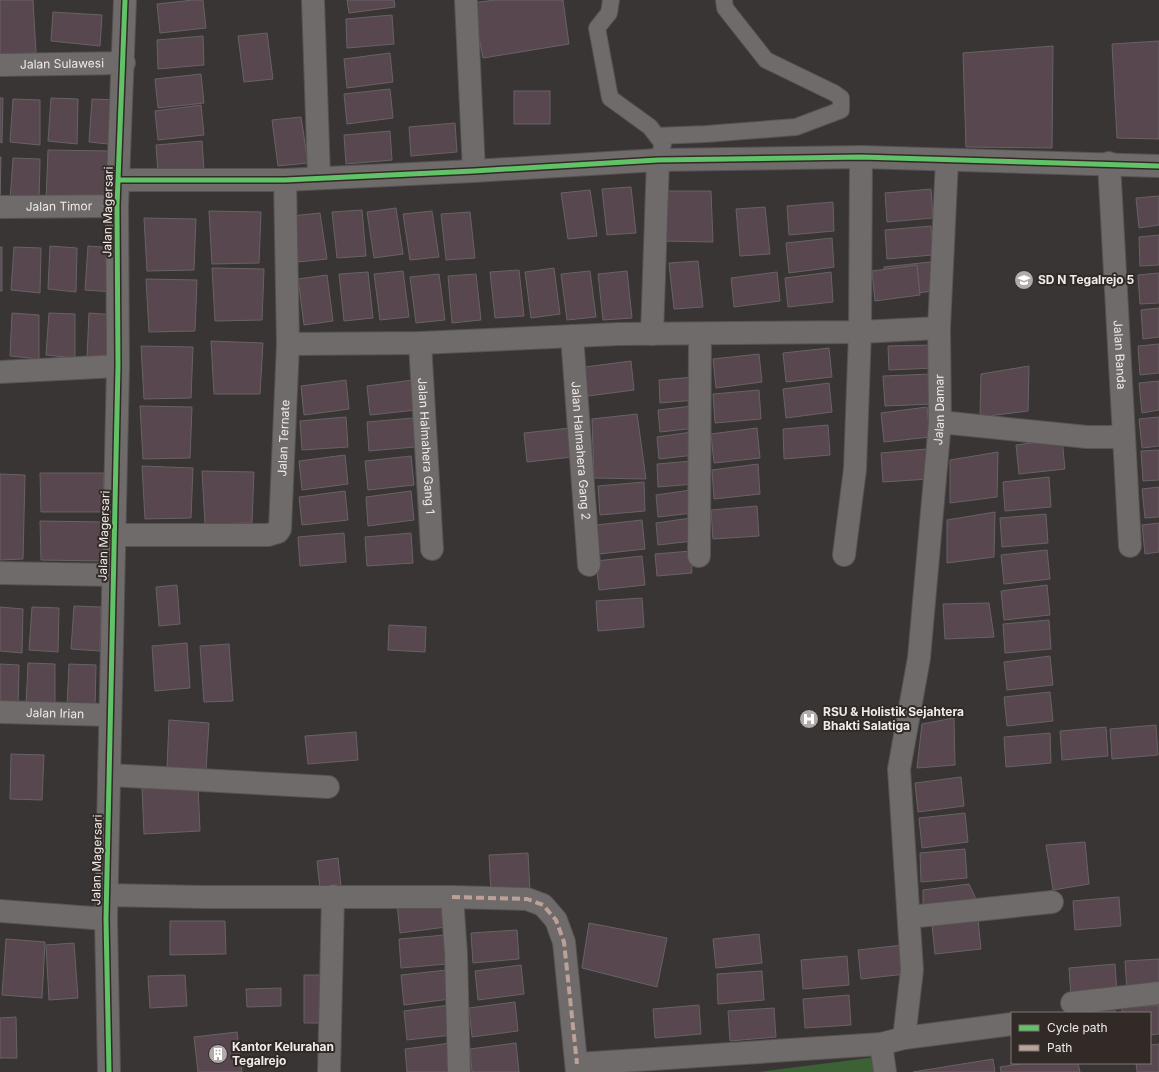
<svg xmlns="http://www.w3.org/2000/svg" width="1159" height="1072" font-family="Inter,sans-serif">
<rect width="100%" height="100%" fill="#393534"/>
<path fill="#3c6134" d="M876,1057L878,1072H758Z"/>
<g fill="#594750" stroke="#676364">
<path d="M0,0H33L36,53L0,54Z"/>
<path d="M193,0H203L206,28L160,33L157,4Z"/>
<path d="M347,0H394L395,7L349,13Z"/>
<path d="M495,0H563L569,44L483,58L472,3Z"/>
<path d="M53,12L102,15L100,46L51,41Z"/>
<path d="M392,15L394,44L347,48L346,19Z"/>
<path d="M267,33L273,79L244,82L238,36Z"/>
<path d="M203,36L204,65L158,69L157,40Z"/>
<path d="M1159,41V139L1117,138L1112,44Z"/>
<path d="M1053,46L1052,148L966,147L963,53Z"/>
<path d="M390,53L393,82L347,88L344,59Z"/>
<path d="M201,74L204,103L158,108L155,79Z"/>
<path d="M390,89L393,118L347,124L344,94Z"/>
<rect x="514" y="91" width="36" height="33"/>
<path d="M0,98H3L2,143L0,142Z"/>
<path d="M51,98L78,99L77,144L48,141Z"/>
<path d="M13,99L40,100V145L10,142Z"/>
<path d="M92,99L118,100V145L89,142Z"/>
<path d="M201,105L204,135L158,140L155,111Z"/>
<path d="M301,117L308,163L278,166L272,120Z"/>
<path d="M455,123L457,152L411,156L409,127Z"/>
<path d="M390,131L392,160L346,164L344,135Z"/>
<path d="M202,141L204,170L158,174L156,145Z"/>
<path d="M48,150L111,151V203L46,202Z"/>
<path d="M0,157H1L0,202Z"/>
<path d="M13,158L40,159L39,204L10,201Z"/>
<path d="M631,187L636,233L607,235L602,189Z"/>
<path d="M931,189L933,218L887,222L885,193Z"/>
<path d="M590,190L597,236L568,239L561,193Z"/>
<path d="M663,191H711L713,242L662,241Z"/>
<path d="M1159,196V225L1139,228L1136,198Z"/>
<path d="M833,202L834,231L789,235L787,206Z"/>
<path d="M765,207L770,254L740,256L736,209Z"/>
<path d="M396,208L403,254L374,258L367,212Z"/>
<path d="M362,210L366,256L337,258L332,212Z"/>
<path d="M209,211L261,212L259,263L212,264Z"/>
<path d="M432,211L439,257L410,260L403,214Z"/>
<path d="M470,212L475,258L446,260L441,214Z"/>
<path d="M320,213L327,259L298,262L291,216Z"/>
<path d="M144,218L196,219L194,270L147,271Z"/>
<path d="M931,226L933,255L887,259L885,230Z"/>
<path d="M1159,235V265L1140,266L1139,237Z"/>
<path d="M832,238L834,267L789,273L786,243Z"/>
<path d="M50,246L77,248L76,292L48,289Z"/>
<path d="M88,246L115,248L114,292L85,290Z"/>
<rect x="0" y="247" width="2" height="44"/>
<path d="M14,247L41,248L40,293L11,290Z"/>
<path d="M698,261L703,307L674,309L669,263Z"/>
<path d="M930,262L933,291L887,297L884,267Z"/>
<path d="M917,265L920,295L875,301L872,271Z"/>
<path d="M212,268L264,269L262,320L215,321Z"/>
<path d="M554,268L560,314L531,318L525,272Z"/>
<path d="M519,270L524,316L495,318L490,272Z"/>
<path d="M403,271L409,317L380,320L374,274Z"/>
<path d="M590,271L596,317L567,320L561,274Z"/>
<path d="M627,271L632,318L603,320L598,274Z"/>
<path d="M368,272L373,318L344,321L339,274Z"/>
<path d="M777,272L780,301L734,307L731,278Z"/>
<path d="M831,272L833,302L788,307L785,278Z"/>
<path d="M1159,273V303L1140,304L1138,275Z"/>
<path d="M439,274L445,320L416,323L410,277Z"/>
<path d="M476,274L481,320L452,323L448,276Z"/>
<path d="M327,275L333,321L304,325L298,279Z"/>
<path d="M146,279L197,280L195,331L149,332Z"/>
<path d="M1159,308V337L1143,339L1141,310Z"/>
<path d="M12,313L39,315V359L10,356Z"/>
<path d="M49,313L75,314V358L46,355Z"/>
<path d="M89,313L116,315L115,359L87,357Z"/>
<path d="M211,341L263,343L260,394H214Z"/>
<path d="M1159,344V373L1140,375L1138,346Z"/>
<path d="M934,345L935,368L889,370L888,346Z"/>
<path d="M141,346L193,347L191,398L144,399Z"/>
<path d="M829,348L832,377L786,382L783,353Z"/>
<path d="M759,354L762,382L716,388L713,359Z"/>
<path d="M631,361L634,390L588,396L585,367Z"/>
<path d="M1029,366L1028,411L980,417L981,374Z"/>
<path d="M931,374L933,404L885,406L883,376Z"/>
<path d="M694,377L696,400L660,403L659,380Z"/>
<path d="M346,380L349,409L304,415L301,386Z"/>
<path d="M413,380L416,410L370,415L367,386Z"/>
<path d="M1159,381V410L1142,413L1139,383Z"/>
<path d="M829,383L832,412L786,418L783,389Z"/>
<path d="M759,390L761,419L715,423L713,394Z"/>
<path d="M140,406L192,407L190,458L143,459Z"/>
<path d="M693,406L696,428L660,432L658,410Z"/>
<path d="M927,407L930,437L884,442L881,413Z"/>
<path d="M637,414L646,479L594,478L592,419Z"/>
<path d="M346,417L348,447L302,450L300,421Z"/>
<path d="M1159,417V446L1142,448L1139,419Z"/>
<path d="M413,418L415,447L369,451L367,422Z"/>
<path d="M828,425L830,455L784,459L783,429Z"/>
<path d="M570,428L572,457L527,462L524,433Z"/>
<path d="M757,428L760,458L714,463L711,434Z"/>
<path d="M692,432L695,455L659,459L657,437Z"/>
<path d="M1062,439L1065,469L1019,474L1016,445Z"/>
<path d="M927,449L929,479L883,482L881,453Z"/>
<path d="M1159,450V480L1143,481L1141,451Z"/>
<path d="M998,452L997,497L950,503V460Z"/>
<path d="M345,455L348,484L302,490L299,461Z"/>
<path d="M411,456L414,485L368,490L365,461Z"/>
<path d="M692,461L694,484L658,487L657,464Z"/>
<path d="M758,464L760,494L714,499L712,470Z"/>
<path d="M142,466L193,468L191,518L145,519Z"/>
<path d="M202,471L254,472L252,523L205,524Z"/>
<path d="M40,473H104L102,512H41Z"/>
<path d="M0,474L25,475L23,559L0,560Z"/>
<path d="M1049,477L1051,507L1005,511L1003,482Z"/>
<path d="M644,482L645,511L600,515L598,486Z"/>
<path d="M1159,487V517L1145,518L1142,489Z"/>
<path d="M691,490L693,513L658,517L656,495Z"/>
<path d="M345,491L348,520L302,525L299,497Z"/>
<path d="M411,491L414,520L368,526L366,497Z"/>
<path d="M757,506L759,536L713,539L711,510Z"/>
<path d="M995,512L994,557L947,563V520Z"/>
<path d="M1046,514L1048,543L1002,547L1000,518Z"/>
<path d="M691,518L693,541L658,545L656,523Z"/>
<path d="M642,520L645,549L599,554L596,525Z"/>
<path d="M40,521L104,522L102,561L41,560Z"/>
<path d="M1159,523V552L1145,554L1142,525Z"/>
<path d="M344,533L346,562L300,566L298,537Z"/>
<path d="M411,533L413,563L367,566L365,537Z"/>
<path d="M1047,550L1050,579L1004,584L1001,555Z"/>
<path d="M691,551L692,573L657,576L655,554Z"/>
<path d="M642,556L645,585L599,590L596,561Z"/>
<path d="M177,585L180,624L159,626L156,587Z"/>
<path d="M1047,585L1050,615L1004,620L1001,591Z"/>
<path d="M642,598L644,627L598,631L596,601Z"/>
<path d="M989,603L994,637L945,639L943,604Z"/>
<path d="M74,606L101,607L100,651L71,649Z"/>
<path d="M0,607L23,609L22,653L0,651Z"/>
<path d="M32,607L59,608L58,652L29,650Z"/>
<path d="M1049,620L1051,649L1005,653L1003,624Z"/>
<path d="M389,625L426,627L425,652L388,650Z"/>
<path d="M187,643L190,688L155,691L152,646Z"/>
<path d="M229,644L233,701L204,702L200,646Z"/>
<path d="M1050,656L1053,685L1007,690L1004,662Z"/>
<path d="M28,663L55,664V709L26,706Z"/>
<path d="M0,664L19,665L18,710L0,708Z"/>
<path d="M69,664L96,665L95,710L67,707Z"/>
<path d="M1050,692L1053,721L1007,726L1004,697Z"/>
<path d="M954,718L955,765L917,768L922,724Z"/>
<path d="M169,720L209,723L206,770L167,768Z"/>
<path d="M1156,725L1158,755L1112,759L1110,729Z"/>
<path d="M1106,727L1108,756L1062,760L1060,731Z"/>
<path d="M356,732L358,760L308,764L305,736Z"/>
<path d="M1050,733L1051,763L1006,767L1004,737Z"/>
<path d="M11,754L44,755L42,800L10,799Z"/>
<path d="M961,777L964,806L918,812L915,783Z"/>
<path d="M198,786L200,831L144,834L142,789Z"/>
<path d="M965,813L968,842L922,848L919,818Z"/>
<path d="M1085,842L1089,884L1053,890L1046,845Z"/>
<path d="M965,849L967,878L921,882L920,853Z"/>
<path d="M528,853L530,892L491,894L489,855Z"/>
<path d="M338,858L341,887L320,889L317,861Z"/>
<path d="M969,884L976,899L923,905V890Z"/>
<path d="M1119,897L1121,926L1075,930L1073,901Z"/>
<path d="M443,898L446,927L400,933L397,904Z"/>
<path d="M978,920L981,949L935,954L932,925Z"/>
<path d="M170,921H225L226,954L170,955Z"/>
<path d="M589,923L667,938L657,987L582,968Z"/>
<path d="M517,930L519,959L473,963L471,933Z"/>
<path d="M759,934L762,963L716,968L713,939Z"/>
<path d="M445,935L447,964L401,968L399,939Z"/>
<path d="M6,939L45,942L42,998L2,995Z"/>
<path d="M74,943L78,998L49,1000L46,945Z"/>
<path d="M903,945L906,974L861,979L858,950Z"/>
<path d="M847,956L849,985L803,989L801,960Z"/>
<path d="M1159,959V988L1127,991L1125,961Z"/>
<path d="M1115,964L1117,993L1071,997L1069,968Z"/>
<path d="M521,965L524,994L478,1000L475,971Z"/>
<path d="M447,970L450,999L404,1005L401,975Z"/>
<path d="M762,971L764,1000L718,1004L717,974Z"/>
<path d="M185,975L187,1006L150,1008L148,976Z"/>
<path d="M304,975H323L324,1023H304Z"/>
<path d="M281,988V1006L247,1007L246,989Z"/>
<path d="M849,995L851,1025L805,1028L803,999Z"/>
<path d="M515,1002L518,1031L472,1037L469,1008Z"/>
<path d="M450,1005L452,1035L407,1040L404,1011Z"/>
<path d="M699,1005L701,1034L655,1038L653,1009Z"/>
<path d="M1159,1005V1034L1150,1035V1013H1122V1008Z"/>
<path d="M1114,1007L1115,1013H1068Z"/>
<path d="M774,1008L776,1037L730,1041L728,1011Z"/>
<path d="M16,1017L17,1058H0V1018Z"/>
<path d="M237,1032L242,1072H198L194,1037Z"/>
<path d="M451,1043L454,1072H407L405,1049Z"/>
<path d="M516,1043L519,1072H472L470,1049Z"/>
<path d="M1159,1044V1072H1137L1136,1063H1150V1045Z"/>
<path d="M993,1059L995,1072H913Z"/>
<path d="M1026,1063H1078L1080,1072H1001L1000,1067Z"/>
</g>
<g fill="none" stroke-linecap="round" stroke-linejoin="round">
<defs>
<g id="lane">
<path d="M611,0L609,13L597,28L610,98L650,127L663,144L658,160"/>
<path d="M657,136L706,134L796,127L841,110V98L834,93L766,60L725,8L724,0"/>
</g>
<g id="street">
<path d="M313,0L319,177"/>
<path d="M466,0L474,171"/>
<path id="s1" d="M0,65L124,63"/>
<path id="s2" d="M1109,163L1130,546"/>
<path d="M119,180H285L474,171L658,160L861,157L1159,166"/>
<path id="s3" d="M0,207L117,206"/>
<path d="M652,334L658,160"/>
<path id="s4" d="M572,336L589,565"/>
<path id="s5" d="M420,343L432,549"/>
<path d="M288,344L420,343L619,334L860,332L939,328"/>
<path d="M0,372L118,366"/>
<path d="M940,422L1087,437H1124"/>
<path id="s6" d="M115,535H268L278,532L280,529L288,344L285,180"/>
<path d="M844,555L855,469L860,332L861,157"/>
<path d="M699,556L700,334"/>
<path d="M0,573L113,575"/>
<path id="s7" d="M0,712L110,715"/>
<path d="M109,775L328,787"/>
<path d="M106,895L203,897H452L527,899L543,905L556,920L564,942L577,1072"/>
<path d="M452,897L456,954L459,1072"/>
<path d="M0,911L106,919"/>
<path d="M909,917L1052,902"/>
<path d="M1072,1003L1159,993"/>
<path d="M904,1038L1012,1024"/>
<path d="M577,1064L881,1044"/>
<path d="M109,1072L106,919L118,366L117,206L125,0"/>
<path d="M329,1072L333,896"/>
<path id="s8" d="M885,1072L881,1044L904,1038L912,970L899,769L919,658L940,422L939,328L947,160"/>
</g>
</defs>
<use href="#lane" stroke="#565351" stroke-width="18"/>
<use href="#street" stroke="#565351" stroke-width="24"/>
<use href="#lane" stroke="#6e6b6a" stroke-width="16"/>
<use href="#street" stroke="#6e6b6a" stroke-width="22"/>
<path stroke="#bda197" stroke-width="4" stroke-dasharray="8 4" stroke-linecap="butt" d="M452,897L527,899L543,905L556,920L564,942L577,1064"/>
<defs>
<g id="cycleway">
<path d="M119,180H285L474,171L658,160L861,157L1159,166"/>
<path d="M109,1072L106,919L118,366L117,206L125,0"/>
</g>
</defs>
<use href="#cycleway" stroke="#322a27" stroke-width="8"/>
<use href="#cycleway" stroke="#61c268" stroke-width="5"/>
</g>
<defs>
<symbol id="school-disc" viewBox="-11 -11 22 22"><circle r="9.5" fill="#b0aba9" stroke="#322a27"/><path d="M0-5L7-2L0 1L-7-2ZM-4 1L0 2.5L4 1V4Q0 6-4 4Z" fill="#fff"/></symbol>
<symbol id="hospital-disc" viewBox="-11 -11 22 22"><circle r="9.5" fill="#b0aba9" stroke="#322a27"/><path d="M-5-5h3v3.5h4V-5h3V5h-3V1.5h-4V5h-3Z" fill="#fff"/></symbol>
<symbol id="building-disc" viewBox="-11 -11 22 22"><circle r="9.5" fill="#b0aba9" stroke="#322a27"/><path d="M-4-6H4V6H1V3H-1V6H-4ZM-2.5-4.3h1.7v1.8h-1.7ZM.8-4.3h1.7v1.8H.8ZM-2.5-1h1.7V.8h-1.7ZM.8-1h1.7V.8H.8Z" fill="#fff"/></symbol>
</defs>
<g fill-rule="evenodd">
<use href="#school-disc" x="1013" y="269" width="22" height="22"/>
<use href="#hospital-disc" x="798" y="708" width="22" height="22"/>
<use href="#building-disc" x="207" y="1043" width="22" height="22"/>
</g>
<g text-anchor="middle" stroke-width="4" stroke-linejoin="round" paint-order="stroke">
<g font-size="12" fill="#f0eae8" stroke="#322a27">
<text dy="4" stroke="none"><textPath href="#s1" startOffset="62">Jalan Sulawesi</textPath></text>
<text dy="4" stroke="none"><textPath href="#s3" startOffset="59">Jalan Timor</textPath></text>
<text transform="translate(108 212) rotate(-89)" y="4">Jalan Magersari</text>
<text dy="4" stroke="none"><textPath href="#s2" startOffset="192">Jalan Banda</textPath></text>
<text dy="4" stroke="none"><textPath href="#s8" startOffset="684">Jalan Damar</textPath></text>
<text dy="4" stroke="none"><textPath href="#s6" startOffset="258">Jalan Ternate</textPath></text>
<text dy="4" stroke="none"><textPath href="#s5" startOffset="103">Jalan Halmahera Gang 1</textPath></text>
<text dy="4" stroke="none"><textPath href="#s4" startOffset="115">Jalan Halmahera Gang 2</textPath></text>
<text transform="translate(104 536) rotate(-88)" y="4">Jalan Magersari</text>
<text dy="4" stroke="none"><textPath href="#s7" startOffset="55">Jalan Irian</textPath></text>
<text transform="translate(97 860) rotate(-89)" y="4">Jalan Magersari</text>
</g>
<g font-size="12" font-weight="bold" fill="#f0eae8" stroke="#322a27" text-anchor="start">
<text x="1038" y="284">SD N Tegalrejo 5</text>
<text x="823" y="716">RSU &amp; Holistik Sejahtera<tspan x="823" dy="14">Bhakti Salatiga</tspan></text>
<text x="232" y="1051">Kantor Kelurahan<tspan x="232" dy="14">Tegalrejo</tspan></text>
</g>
</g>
<rect x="1011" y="1012" width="140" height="52" fill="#322a27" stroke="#7e7774"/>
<rect x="1019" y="1025" width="20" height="6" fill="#61c268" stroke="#7e7774"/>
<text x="1047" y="1032" font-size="12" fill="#f0eae8">Cycle path</text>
<rect x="1019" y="1045" width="20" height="6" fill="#bda197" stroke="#7e7774"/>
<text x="1047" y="1052" font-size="12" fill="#f0eae8">Path</text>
</svg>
